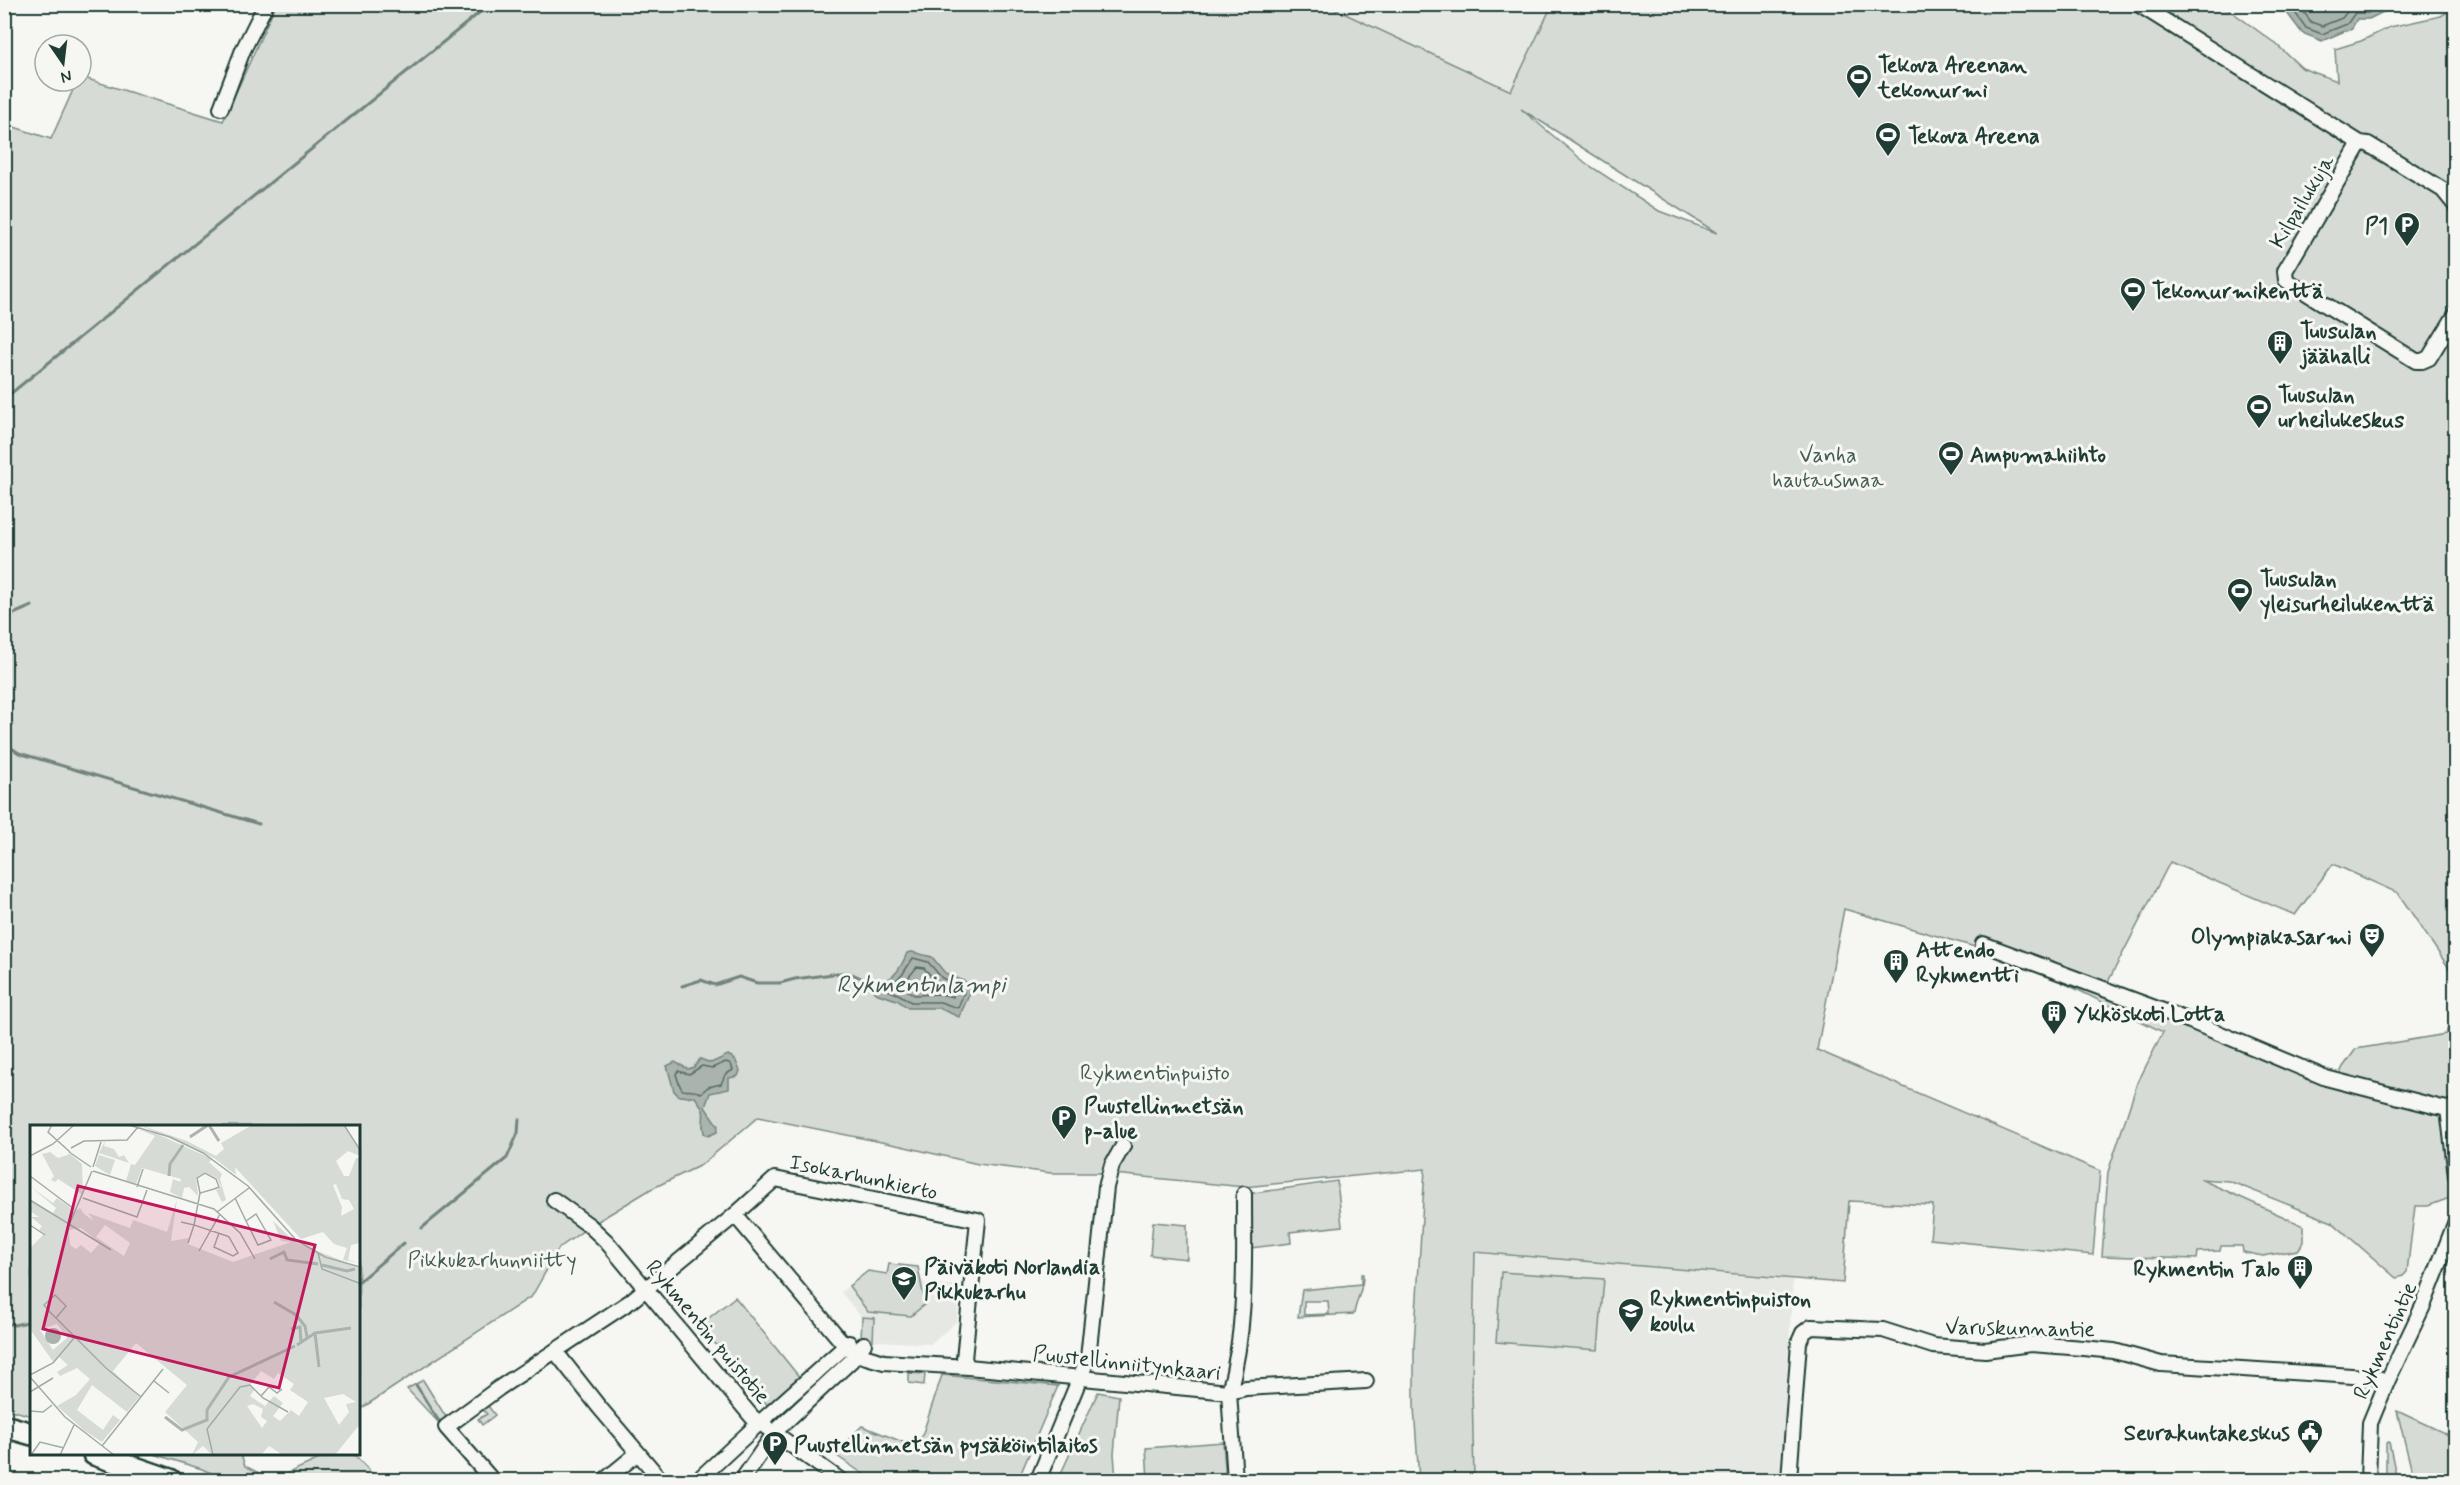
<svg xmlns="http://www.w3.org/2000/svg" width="2460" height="1485" font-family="Mynerve,sans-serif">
<rect width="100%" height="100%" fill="#f6f6f2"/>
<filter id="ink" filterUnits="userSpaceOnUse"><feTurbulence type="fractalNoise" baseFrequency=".0167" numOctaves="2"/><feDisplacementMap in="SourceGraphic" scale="12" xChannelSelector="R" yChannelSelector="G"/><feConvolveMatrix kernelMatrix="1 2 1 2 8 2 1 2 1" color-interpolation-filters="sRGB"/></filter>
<g filter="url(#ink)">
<g fill="#e6e8e4">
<path d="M1326,5H1552L1511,91Z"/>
<path d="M1475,1252L1793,1280L1780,1480H1474L1472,1388Z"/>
<path d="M868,1271L922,1280L924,1283L959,1286L957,1321L931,1344L861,1340V1317L841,1292Z"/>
</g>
<g fill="#d6dbd6" stroke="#7a8c85" stroke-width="1.5" fill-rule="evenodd">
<path d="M276,4L1326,5L1511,91L1552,5L2221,4L2276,44L2302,68L2337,81L2335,49L2361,41L2390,27L2441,16L2455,7V977L2398,893L2333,864L2295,915L2170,862L2108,982L2318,1073L2335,1084L2343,1067L2356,1049L2446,1034L2455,1005V1196L2428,1206H2415L2407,1272L2403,1276L2396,1278L2332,1222L2229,1181L2200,1179L2304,1226V1242L2298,1250L2263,1256L2243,1252L2242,1246H2221L2220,1251L2198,1252L2197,1259L2102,1256L2108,1172L2137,1084L2163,1032L2013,958L1844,909L1817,1050L2100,1171L2093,1255L1930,1239L1933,1205L1849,1201L1843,1283L1475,1252L1472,1388L1474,1480H1419L1414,1407V1345L1425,1169L1244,1187L1104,1173H1051L978,1164L901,1146L758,1117L701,1165L651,1189L590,1226L559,1248L532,1296L359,1410L358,1126H32L31,1416L5,1408V124L51,139L77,81H81V77L223,121ZM1521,109L1717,233L1659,211L1587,164Z"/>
<path d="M1337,1181L1342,1226L1290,1232L1291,1243L1251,1248L1247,1194Z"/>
<path d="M1153,1222L1187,1225V1259L1150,1255Z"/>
<path d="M889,1264L918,1267L925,1304L911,1316L868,1312L849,1286L868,1271L887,1274Z"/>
<path d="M1501,1272L1604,1279L1598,1350L1496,1342Z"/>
<path d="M1361,1274H1363C1364,1288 1356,1300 1354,1314L1298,1317L1302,1290L1361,1284ZM1328,1301L1329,1314L1304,1315V1301Z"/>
<path d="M735,1297L800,1378L769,1406L758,1396L700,1325Z"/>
<path d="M862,1317L874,1318L873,1341L861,1340Z"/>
<path d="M909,1373L925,1374L924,1385L909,1383Z"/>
<path d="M942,1375L1058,1386L1018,1480H872L834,1454L862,1426L918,1448Z"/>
<path d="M423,1380L446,1417L439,1423L407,1389Z"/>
<path d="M1098,1392L1119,1396L1114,1454L1116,1480H1058Z"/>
<path d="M485,1402L495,1415L482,1425L478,1419L487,1414L479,1406Z"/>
<path d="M2397,1411L2455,1438V1462L2448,1480H2414Z"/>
<path d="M1223,1442L1226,1480H1148L1146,1448Z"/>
<path d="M2389,1442L2397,1480H2386V1443Z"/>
<path d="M154,1454H241L245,1466L273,1480L330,1454H354L378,1480H226L202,1469Z"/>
</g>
<g fill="#aab3ae" stroke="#72847d" stroke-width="1.5">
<path d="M2281,5H2423L2409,11L2389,9L2369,19H2357L2352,28L2322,41L2302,33Z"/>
<path d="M912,952L932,957L945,973L966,982L971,991L959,1017L939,1008H908L897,1000L878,994L866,985C872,981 874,983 880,982C895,980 902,965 907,953Z"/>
<path d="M728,1055L735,1059L740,1071L738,1076L729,1078V1089L710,1093L705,1107L718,1126L717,1132L708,1136L704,1133C699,1115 711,1118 695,1097L679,1096L674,1091L667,1066L675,1062L688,1069L694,1067L700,1059L711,1063Z"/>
</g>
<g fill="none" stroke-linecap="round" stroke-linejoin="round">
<g stroke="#576c65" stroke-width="1.5">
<path d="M2289,4L2306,28L2322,34L2347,24L2355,13H2368L2385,4"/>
<path d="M2298,4L2311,22L2322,26L2342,18L2351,7L2368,4"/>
<path d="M913,958L928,962L942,978L962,987L964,992L958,1008L940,1002H911L900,995L888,990V986L902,975Z"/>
<path d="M917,967L924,968L938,984L954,991L953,997L940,994L914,995L904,988L903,984Z"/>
<path d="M726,1062L731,1064L733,1070L725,1075L721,1084L708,1087L701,1093C682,1085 684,1101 676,1074L678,1071L689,1074L702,1066L712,1068Z"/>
</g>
<g stroke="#72847d" stroke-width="3">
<path d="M4,399L490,4"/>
<path d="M4,618L32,606"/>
<path d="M4,743L19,753L259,824"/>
<path d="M682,986L701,980L715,985L739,977L757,983H780L795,979L848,972L861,978L866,985"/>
<path d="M422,1228L507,1158L518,1133L519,1119"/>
<path d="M358,1282L404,1243"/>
<path d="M4,1323L14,1325L32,1321"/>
<path d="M416,1385L422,1394"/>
<path d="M423,1396L429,1406"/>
<path d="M430,1408L439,1421"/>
</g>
<defs>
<g id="street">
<path d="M2138,4L2360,143L2368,144L2443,190L2456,206"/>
<path d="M221,108L243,50L266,4"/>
<path d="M2360,143L2285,271L2286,280L2416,361H2422L2429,358L2456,314"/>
<path d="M1983,944L2190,1021L2326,1078L2438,1107L2448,1109L2456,1106"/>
<path d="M2448,1109L2456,1176"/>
<path d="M1244,1194C1244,1260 1247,1328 1229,1392L1246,1388L1366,1381"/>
<path d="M554,1200L590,1226L606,1241L752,1417L840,1480"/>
<path d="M555,1351L599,1407L661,1480"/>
<path d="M968,1367L964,1359L978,1220L775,1179L735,1215L842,1342L856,1354L884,1362L968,1367L1229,1392L1235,1480"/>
<path d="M765,1418L849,1343"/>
<path d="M779,1428L851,1361L864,1344"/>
<path d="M492,1480L446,1427L499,1388L631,1301L735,1215"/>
<path d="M605,1480L638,1453"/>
<path d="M698,1480L755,1427"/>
<path d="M742,1480L771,1438"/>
<path d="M1038,1480L1088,1358L1106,1187L1112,1165L1123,1146"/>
<path d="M1789,1480L1799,1342L1803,1333L1811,1327L1883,1330L1933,1346L1985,1350L2031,1344L2083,1348L2114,1351L2161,1364L2338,1375L2378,1378L2387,1382"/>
<path d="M2368,1480L2370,1423L2387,1382L2423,1306L2456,1221"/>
</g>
<g id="primary">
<path d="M4,1426L32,1434"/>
<path d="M94,1454L170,1480"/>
</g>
</defs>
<use href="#street" stroke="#1f3d34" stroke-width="18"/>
<use href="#primary" stroke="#1f3d34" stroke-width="26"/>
<use href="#street" stroke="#f6f6f2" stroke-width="14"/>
<use href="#primary" stroke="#f6f6f2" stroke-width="21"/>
</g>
</g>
<defs>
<symbol id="stadium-pin" viewBox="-11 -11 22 30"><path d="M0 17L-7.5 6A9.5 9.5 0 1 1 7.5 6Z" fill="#1f3d34" stroke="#f6f6f2"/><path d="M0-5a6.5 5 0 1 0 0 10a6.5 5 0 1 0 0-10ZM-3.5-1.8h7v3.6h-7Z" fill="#fff"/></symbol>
<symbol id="parking-pin" viewBox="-11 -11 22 30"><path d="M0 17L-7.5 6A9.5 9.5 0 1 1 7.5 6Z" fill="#1f3d34" stroke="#f6f6f2"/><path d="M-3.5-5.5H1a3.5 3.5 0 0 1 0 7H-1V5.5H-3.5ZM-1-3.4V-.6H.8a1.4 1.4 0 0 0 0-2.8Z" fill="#fff"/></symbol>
<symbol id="building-pin" viewBox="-11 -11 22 30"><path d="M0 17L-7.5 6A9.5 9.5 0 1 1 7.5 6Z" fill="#1f3d34" stroke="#f6f6f2"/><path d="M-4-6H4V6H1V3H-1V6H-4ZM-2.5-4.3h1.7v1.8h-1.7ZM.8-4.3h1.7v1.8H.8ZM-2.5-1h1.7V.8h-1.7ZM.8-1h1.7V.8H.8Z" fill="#fff"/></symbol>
<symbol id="theatre-pin" viewBox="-11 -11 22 30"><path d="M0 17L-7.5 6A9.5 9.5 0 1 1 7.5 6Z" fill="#1f3d34" stroke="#f6f6f2"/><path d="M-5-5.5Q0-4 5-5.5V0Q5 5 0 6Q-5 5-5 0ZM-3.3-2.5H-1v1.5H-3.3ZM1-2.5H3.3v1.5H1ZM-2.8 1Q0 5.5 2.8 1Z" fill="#fff"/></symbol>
<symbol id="school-pin" viewBox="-11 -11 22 30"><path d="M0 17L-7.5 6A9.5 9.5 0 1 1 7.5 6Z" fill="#1f3d34" stroke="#f6f6f2"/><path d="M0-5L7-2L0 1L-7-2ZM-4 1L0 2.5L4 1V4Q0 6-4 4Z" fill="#fff"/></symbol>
<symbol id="civic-pin" viewBox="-11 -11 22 30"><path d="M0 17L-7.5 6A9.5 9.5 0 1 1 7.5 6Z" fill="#1f3d34" stroke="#f6f6f2"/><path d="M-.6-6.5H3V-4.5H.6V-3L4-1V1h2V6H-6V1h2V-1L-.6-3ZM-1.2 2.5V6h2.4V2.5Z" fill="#fff"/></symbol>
</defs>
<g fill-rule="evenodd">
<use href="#stadium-pin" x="1844" y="62" width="30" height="40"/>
<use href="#stadium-pin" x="1873" y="120" width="30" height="40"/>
<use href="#parking-pin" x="2392" y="210" width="30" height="40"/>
<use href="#stadium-pin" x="2118" y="275" width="30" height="40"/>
<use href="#building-pin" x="2265" y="328" width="30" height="40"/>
<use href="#stadium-pin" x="2244" y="392" width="30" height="40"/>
<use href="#stadium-pin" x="1936" y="439" width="30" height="40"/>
<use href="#stadium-pin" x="2225" y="576" width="30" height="40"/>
<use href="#theatre-pin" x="2357" y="921" width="30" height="40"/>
<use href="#building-pin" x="1881" y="947" width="30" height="40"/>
<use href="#building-pin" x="2039" y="998" width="30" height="40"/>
<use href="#parking-pin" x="1049" y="1103" width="30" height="40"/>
<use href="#building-pin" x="2285" y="1253" width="30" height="40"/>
<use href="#school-pin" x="889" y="1264" width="30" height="40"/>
<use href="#school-pin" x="1616" y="1296" width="30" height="40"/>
<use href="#civic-pin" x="2295" y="1417" width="30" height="40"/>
<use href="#parking-pin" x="760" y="1429" width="30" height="40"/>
</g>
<g text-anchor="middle" stroke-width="6" stroke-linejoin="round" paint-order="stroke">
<g font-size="22" font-weight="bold" fill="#1f3d34" stroke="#f6f6f2" text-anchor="start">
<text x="1878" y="72">Tekova Areenan<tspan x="1878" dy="25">tekonurmi</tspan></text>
<text x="1908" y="143">Tekova Areena</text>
<text x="2388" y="233" text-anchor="end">P1</text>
<text x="2152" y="298">Tekonurmikenttä</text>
<text x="2300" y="338">Tuusulan<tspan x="2300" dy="25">jäähalli</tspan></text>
<text x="2278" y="402">Tuusulan<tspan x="2278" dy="25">urheilukeskus</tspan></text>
<text x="1970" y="462">Ampumahiihto</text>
<text x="2260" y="586">Tuusulan<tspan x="2260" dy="25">yleisurheilukenttä</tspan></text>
<text x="2352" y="944" text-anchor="end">Olympiakasarmi</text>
<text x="1916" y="957">Attendo<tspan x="1916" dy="25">Rykmentti</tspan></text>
<text x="2074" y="1021">Ykköskoti Lotta</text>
<text x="1084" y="1113">Puustellinmetsän<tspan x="1084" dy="25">p-alue</tspan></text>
<text x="924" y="1274">Päiväkoti Norlandia<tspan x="924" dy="25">Pikkukarhu</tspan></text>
<text x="2280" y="1276" text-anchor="end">Rykmentin Talo</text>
<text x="1650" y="1306">Rykmentinpuiston<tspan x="1650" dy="25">koulu</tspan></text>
<text x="2290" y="1440" text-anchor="end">Seurakuntakeskus</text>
<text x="794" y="1452">Puustellinmetsän pysäköintilaitos</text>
</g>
<g font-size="22" fill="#1f3d34" stroke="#f6f6f2">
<text transform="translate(2301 201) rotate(-59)" y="8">Kilpailukuja</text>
<text transform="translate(864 1176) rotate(12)" y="8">Isokarhunkierto</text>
<text transform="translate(2020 1327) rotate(1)" y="8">Varuskunnantie</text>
<text transform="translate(709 1331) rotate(50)" y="8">Rykmentin puistotie</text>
<text transform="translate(2384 1340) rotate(-66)" y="8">Rykmentintie</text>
<text transform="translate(1127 1362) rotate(6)" y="8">Puustellinniitynkaari</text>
</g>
<g font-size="22" fill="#445d54" stroke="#f6f6f2">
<text x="1828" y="462">Vanha<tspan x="1828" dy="25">hautausmaa</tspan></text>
<text x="1155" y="1080">Rykmentinpuisto</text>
<text x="492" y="1267">Pikkukarhunniitty</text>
</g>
<g font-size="24" font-style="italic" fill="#425a52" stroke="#f6f6f2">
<text x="921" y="992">Rykmentinlampi</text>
</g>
</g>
<g transform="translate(30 1125)">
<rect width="330" height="330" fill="#f6f6f2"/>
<path d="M110,0L157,16L186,31L194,24L191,18L222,0H313L330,26V31L318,26L306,36L314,51H319L326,33H330V118L321,120L318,135L330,138L313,135L317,123L304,119L293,107L271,114L205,42L206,50L184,33ZM306,59L312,74L319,75L324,84L311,91L312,82L303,60ZM108,4L125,8L182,34L179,37L192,49L190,54L196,75L192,77L186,65L191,62L187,53L175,47L166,53L168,71L159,62L154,63L152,73L140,67L143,54L150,57L151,54L112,43L106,59L96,56L101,39L105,40L125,11ZM75,16L74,21L84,24L89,32L94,30L99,38L69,28ZM20,27L28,33L40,29L52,39L53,70L28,54L25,57L21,55L24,51L12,29ZM69,30L85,35L80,50L65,41ZM0,61L23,78L27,73L42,84L41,89L50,83L54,89L64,96L58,88L100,103L103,95L137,107L147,74L141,116L159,113L158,119L203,137L261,117L251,116L243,96L265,117L330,143V299L305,330H253L239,321L231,330H182L173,321L162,330L168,317L135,287L157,260L106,218L83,246L109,272L97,287L62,260L47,285L73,305L83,290L90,295L72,317L55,306L27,281L46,270L60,254L47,243L30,251L27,247L38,240L29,232L24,238L0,204V123L14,109L9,105L12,101L1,92H9L0,86V75L23,88L26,83ZM75,100L100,118L94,131L66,112ZM51,103L70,118L61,128L51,120L46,124L40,120L39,105ZM27,199L37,213L23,225L10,205ZM231,246L244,254L248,248L264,259L260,265L278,277L269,291L261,285L250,296L243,291L253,278L244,271L235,281L220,271L225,264L220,260ZM313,269L326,277L316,279L319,287L309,300L294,273ZM223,279L233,284L231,292L237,296L232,303L217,281Z" fill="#d6dbd6" fill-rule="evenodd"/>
<path d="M15 211a8 8 0 1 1 16 0a8 8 0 1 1-16 0Z" fill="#aab3ae"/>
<path fill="none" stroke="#aab3ae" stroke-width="3" d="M179,0L189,16M160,12L178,0M139,51L140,39L153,20M240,134L254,127L257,135L288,139M292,140L317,146L325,144M244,177L266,190L275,201L277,212M261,204L270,202L271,217M267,220L285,208M289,242L285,208L321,203M135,292L152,305L177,295V285L199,252L265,221"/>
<path fill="none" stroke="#a0aca6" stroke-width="1.5" d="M22,0L18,7L40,27M99,0L140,12L173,28L218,61L266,115L295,132L330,142M314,0L330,25M41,23L54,16L97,15L108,2M39,27L61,42M0,31L23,19L44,0M63,42L71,17M63,46L184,84L210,108L225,134M0,51L44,84M107,62L113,44M184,64L170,68L164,100L197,111L199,112L208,128L203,131L184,122L189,108M170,68L167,53L175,48L186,54L189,62L184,64M53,73L107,92L117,65M205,73L217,98L228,120L241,115L226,89L216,96M0,75L81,125M187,87L219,63M151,97L164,100L158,118M40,98L62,46M0,100L15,110M169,126L190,89M288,128L292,144L329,158L330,162M26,193L36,181L25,170L14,180L19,186L76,243L111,272M0,250L23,238L45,212M0,252L35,292L84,330M124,256L139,268M0,267L23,253M231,271L239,262L247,268L252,264M0,286L13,287L22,280M72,321L133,244M1,330L10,317L34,323M30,330L44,300M183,330L177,304L210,262L220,260L233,273L258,287"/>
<path fill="#c2185b" fill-opacity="0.15" stroke="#c2185b" stroke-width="3" d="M48,61L285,120L249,263L13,204Z"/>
<rect width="330" height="330" fill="none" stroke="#1f3d34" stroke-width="3"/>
</g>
<rect width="2460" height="1485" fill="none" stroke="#f6f6f2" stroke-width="24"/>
<rect x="12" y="12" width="2436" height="1461" fill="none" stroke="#1f3d34" stroke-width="2" filter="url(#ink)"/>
<g transform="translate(63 63) rotate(166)"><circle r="28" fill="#f6f6f2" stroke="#a0aca6" stroke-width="1.5"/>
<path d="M0-4.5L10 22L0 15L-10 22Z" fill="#1f3d34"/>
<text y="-9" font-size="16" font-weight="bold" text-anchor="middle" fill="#1f3d34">N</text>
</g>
</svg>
